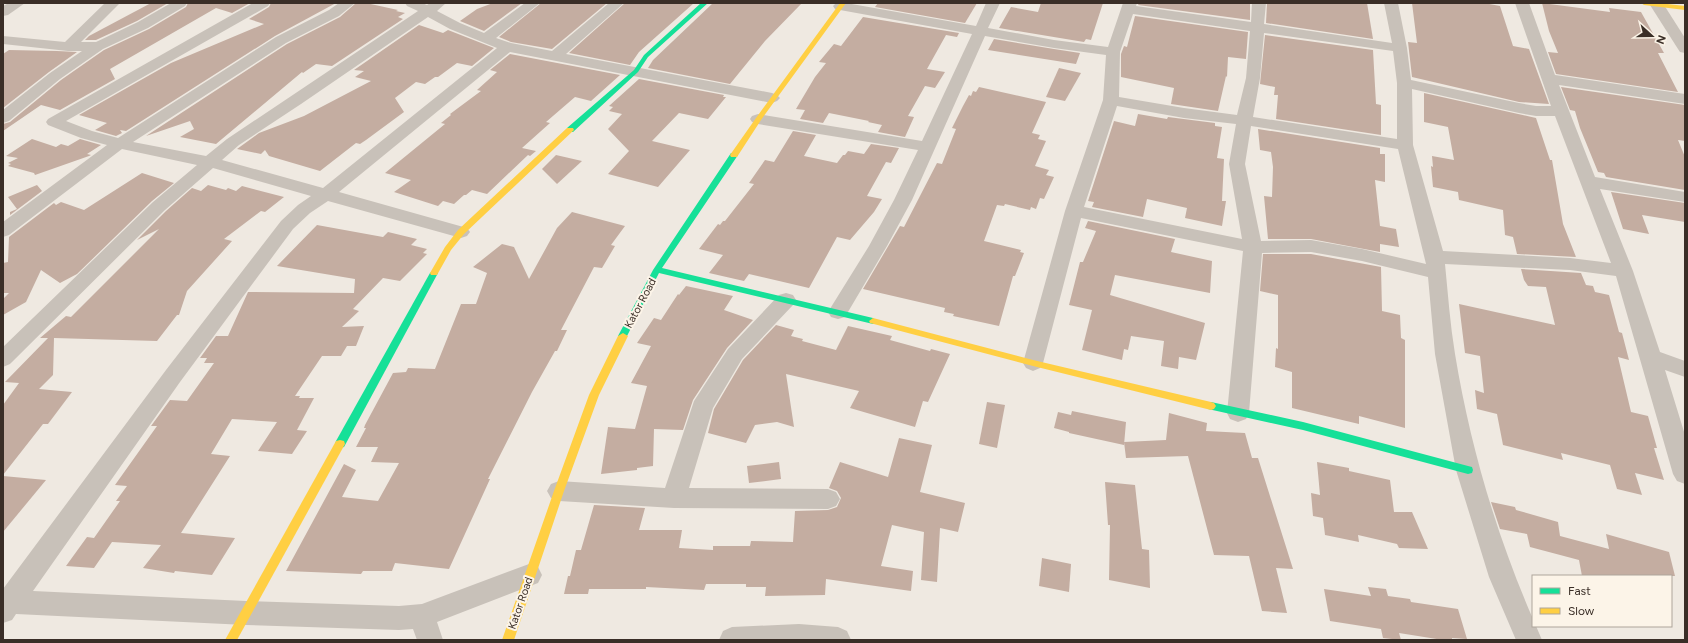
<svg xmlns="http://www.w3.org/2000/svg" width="1688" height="643" font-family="Figtree,sans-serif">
<rect width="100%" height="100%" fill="#efe9e1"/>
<g fill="#c4ada1">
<path d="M151,3H168L137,21L96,40H85L89,36Z"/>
<path d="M188,3H250L232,13L216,8L110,69L115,79L60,110L41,105L3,131V124L10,122L61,80L104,50L149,29L186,7Z"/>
<path d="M271,3H336L275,36L126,131L120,130L122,133L116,136L95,130L107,123L79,115L171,63L264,24L249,19L269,7Z"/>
<path d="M356,3H366L398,10L396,11L405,13L398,17L403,19L332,66L316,64L303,73L302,72L216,144L180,137L194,129L190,121L146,136L287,44L340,17Z"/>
<path d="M493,3H522L484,31L460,21L477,9Z"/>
<path d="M541,3H607L552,49L511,42L499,37Z"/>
<path d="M625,3H694L639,52L630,65L569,53Z"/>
<path d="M713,3H802L765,41L730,84L648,68L653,60Z"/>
<path d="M878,3H977L965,23L875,7Z"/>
<path d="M1041,3H1103L1091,40L1086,39L1084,42L999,28L1011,7L1038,12Z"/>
<path d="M1139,3H1250V20L1138,5Z"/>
<path d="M1267,3H1367L1373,39L1266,23Z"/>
<path d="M1412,3H1484L1500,6L1513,46L1529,49L1549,104L1519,102L1412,77L1408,42L1417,43Z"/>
<path d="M1542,3L1610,12L1609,8L1641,12L1664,53H1658L1678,92L1556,74L1548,52L1558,53L1549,31Z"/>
<path d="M1135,16L1248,32L1246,59L1228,57L1227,77L1226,76L1218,111L1171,104L1174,88L1121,77V54L1124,46L1127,47Z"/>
<path d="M863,17L959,33L957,37L946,35L927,69L945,72L935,88L925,86L908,116L914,117L905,137L878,132L882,125L868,122L869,121L829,113L823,123L800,119L805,110L796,109L815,77L826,63L819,62L834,44L841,46Z"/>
<path d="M419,25L443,33L448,30L494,48L472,66L457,63L438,77H435L425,84L416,82L395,98L404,112L366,140L360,144L356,143L320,171L269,156L265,150L261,154L237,149L259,133L304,116L371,81L355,77L364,71L354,70Z"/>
<path d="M1265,35L1373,50L1376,104L1381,105V135L1276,119L1278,95H1274L1275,87L1260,84Z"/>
<path d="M994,39L1054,49L1080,53L1076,64L988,50Z"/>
<path d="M9,50L57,51L77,52L49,72L3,108V54Z"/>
<path d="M510,54L620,75L591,101L575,97L546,122L550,123L522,148L536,151L530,156L528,155L487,194L472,190L466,195H464L454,204L443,201L438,206L394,192L411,180L385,173L445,124L441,123L451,115L450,114L481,91L477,90L497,72L490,70Z"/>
<path d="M1059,68L1081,73L1065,101L1046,97Z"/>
<path d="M639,79L724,95L723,97H726L708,119L679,113L652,141L690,150L658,187L608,174L629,151L608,129L622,114L609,111L613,107L609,106Z"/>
<path d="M979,87L1046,102L1032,133L1040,135L1038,139L1046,141L1035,166L1049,170L1046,175L1054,177L1044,199L1040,198L1036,209L1031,207L1030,210L1005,204L1004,206L997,205L984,241L1021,250L1020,252L1024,253L1015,276H1013L999,326L953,316L954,314L944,312L945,308L863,289L900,226L904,227L937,163L942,164L956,129L952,128L963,106L969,95L971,96L973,91L976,92Z"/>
<path d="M1561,87L1685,105V141L1678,140L1685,157V190L1606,177L1604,173L1598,172L1580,128L1575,111L1570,110Z"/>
<path d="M1424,93L1536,118L1550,160H1552L1563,224L1576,257L1517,254L1513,237L1505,235L1503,210L1459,200L1458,192L1433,187L1431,166L1433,167L1432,156L1454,160L1448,127L1424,122Z"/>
<path d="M1138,114L1167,119L1168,117L1215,123V126L1222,127L1217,158L1224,159L1222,201H1226L1222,226L1185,218L1187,208L1147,199L1143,217L1092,207L1094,202L1088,201L1114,121L1135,126Z"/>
<path d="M1258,129L1380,148V154H1385V182L1375,180L1380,226L1396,229L1399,247L1380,244V252L1311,239H1268L1264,196L1272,197L1273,167L1271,152L1260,150Z"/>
<path d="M793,131L816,135L804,156L837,163L843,155H845L848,151L864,154L871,144L899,148L891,163L886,162L867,196L882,199L874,212L850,240L837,237L809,288L749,274L744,281L709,273L723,255L699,249L718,224L720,225L723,221H725L754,184L749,183L765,160L774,162Z"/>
<path d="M32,139L56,147L61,144L68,146L80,139L101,145L87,154L91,155L89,156L35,175L34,173L8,166L11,164L8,163L18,158L6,156Z"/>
<path d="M556,155L582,161L557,184L542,169Z"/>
<path d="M142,173L174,183L152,201L77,274L60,283L41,270L26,302L3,315V299L9,293H3V263L8,262L9,237L54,203L56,205L61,202L84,210Z"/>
<path d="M37,185L42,191L10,215V212L17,209L8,197Z"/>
<path d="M208,185L226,190L228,188L236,191L242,186L284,197L265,212L261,211L224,239L232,241L187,291L179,315H177L157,341L54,338L53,375L39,389L72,392L48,424H43L3,475V405L19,383L5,382L48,338H40L66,316L71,317L159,229L137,240L166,211L192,188L201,191Z"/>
<path d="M1611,192L1685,203V222L1642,215L1649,234L1623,229Z"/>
<path d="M572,212L625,226L611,245L615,246L602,268L594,267L561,330H567L557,351H555L532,392L488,479H490L449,569L395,563L392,571H363L361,574L286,571L344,464L356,470L342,497L378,501L399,463L371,462L378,447H356L366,428H364L365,425L393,373L406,372L408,368L435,369L461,304H476L487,273L473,267L502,244L514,247L529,279L557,228Z"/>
<path d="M1088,221L1175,239L1171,252L1212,261L1210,293L1115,275L1110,295L1205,323L1196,360L1179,357L1178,369L1161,366L1164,341L1131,336L1128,350L1124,349L1122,360L1082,350L1092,310L1069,305L1080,262H1083L1096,231L1085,228Z"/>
<path d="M317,225L383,237L388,232L417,239L411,245L427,249L423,253L427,254L400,281L383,278L353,309L359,311L342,327L364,326L356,346H347L341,356H322L295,396H300L299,398H314L297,430L307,431L292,454L258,451L277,422L232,419L211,454L230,456L181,533L235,538L212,575L175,571L174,573L143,568L161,545L112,542L94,568L66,566L87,537L94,538L120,501H116L127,486L115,485L157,426H151L170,400L187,401L214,363H204L207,358H200L216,336H228L248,292L354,293L355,279L277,266Z"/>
<path d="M1263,254H1311L1381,267L1382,311L1400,315L1401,338L1405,340V428L1359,416V424L1292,408V372L1275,367L1276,348L1278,349V295L1260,291Z"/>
<path d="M1521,269L1581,273L1586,285L1593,286L1595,292L1609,295L1619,332L1622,333L1629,360L1618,357L1631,412L1648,416L1657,448H1654L1664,480L1635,473L1642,495L1617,489L1610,465L1561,453L1563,460L1503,445L1497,414L1477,409L1475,390L1484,393L1480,356L1465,353L1459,304L1555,325L1546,287L1528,286L1524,280Z"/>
<path d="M686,286L733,296L724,310L753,320L727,348L693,400L683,430L654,429L653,466L637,468V470L601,474L608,427L635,429L647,386L631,383L651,346L637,343L654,318L661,320L678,294L679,295Z"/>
<path d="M776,325L794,330L791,336L803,339L802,341L836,350L848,326L892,336L890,340L930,351L931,349L950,354L928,402L923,401L915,427L850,408L859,391L786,374L794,427L777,422L755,425L746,443L708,433L714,409L743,360Z"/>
<path d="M987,402L1005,405L997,448L979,444Z"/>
<path d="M1072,411L1126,422L1124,445L1069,433V432L1054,428L1058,412L1071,415Z"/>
<path d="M1169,413L1207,423L1206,431L1245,433L1252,458H1258L1293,569L1276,568L1287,613L1262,611L1249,556L1214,555L1188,456L1126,458L1124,442L1166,440Z"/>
<path d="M899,438L932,445L920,492L965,503L958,532L940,528L937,582L921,580L924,532L892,525L881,566L913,571L911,591L826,579L825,595L765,596L766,587H746V584H706L704,590L646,587V589H589L588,594H564L568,576H570L576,550H581L594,505L645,508L639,530H682L679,548L713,550V546H750L751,541L793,542L795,511L828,510L837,507L841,498L837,491L829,488L840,462L888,477Z"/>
<path d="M779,462L781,479L749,483L747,466Z"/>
<path d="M1317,462L1349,468V471L1390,480L1394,512H1412L1428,549L1399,548L1397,544L1358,535L1359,542L1325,535L1323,518L1313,516L1311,493L1320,495Z"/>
<path d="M3,476L46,480L3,532Z"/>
<path d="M1105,482L1135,485L1142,549L1149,550L1150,588L1109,580L1110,525H1108Z"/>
<path d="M1491,502L1515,507L1516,510L1558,522L1560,536L1609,549L1606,534L1669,552L1675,576H1582L1579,560L1530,547L1527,534L1500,529Z"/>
<path d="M1042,558L1071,564L1069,592L1039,586Z"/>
<path d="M1368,587L1386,589L1388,596L1410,599L1411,602L1458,609L1467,639L1452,638V640H1443L1399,633L1401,640L1383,638L1381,629L1330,621L1324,589L1371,596Z"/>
</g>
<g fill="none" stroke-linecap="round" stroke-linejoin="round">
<g fill="#c8c1b9" fill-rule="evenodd">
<path d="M9,3H25L8,15L3,16V6Z"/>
<path d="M105,3H120L81,42H96L138,22L171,3H187L185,6L148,28L103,49L60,79L9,121L3,123V110L50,73L82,51H68L3,44V36L65,42Z"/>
<path d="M253,3H270L268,6L66,121L92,131L118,138L276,37L329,10L339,3H355L339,16L286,43L133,142L206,156L227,139L418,11L407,6L405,3H422L427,5L430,3H446L437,11L460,23L484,33L525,3H540L496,38L511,43L552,51L609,3H624L566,54L772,93L777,95L780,98L777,101L772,103L510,52L339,192L467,228L470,232L467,236L461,238L328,201L310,213L293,229L180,382L33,591L246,601L399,606L422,604L529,564L538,567L542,575L538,583L437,622L443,640H417L413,629L399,630L246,625L16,614L12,620L3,623V589L166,370L281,221L298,205L311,196L213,168L165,210L10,364L3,367V347L153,202L197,165L122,149L9,235L3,237V222L107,145L81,138L48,125L46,122L48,119ZM428,17L450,29L497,48L323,188L222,160L239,145L301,104Z"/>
<path d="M836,3H846L976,26L986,3H1000L988,28L1054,40L1108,47L1123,3H1137L1136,6L1251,22L1252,3H1266L1264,24L1392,43L1384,3H1398L1407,48L1411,80L1519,103L1536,106H1551L1515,3H1529L1555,75L1685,94V104L1559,85L1595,177L1685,192V202L1600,189L1633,271L1660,352L1685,361V377L1665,370L1685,435V484L1677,481L1673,474L1616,276L1570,270L1445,264C1448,294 1450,324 1455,354C1470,445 1496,534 1533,619V626H1536L1542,640H1516L1489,577L1456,470L1435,354L1428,277L1362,261L1311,252L1262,253L1249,413L1246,419L1238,422L1230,419L1227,413L1243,251L1081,218L1043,363L1040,368L1033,371L1026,368L1023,363L1065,211L1103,100L1106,55L1054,48L985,36L912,200L887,246L845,317L838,319L831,317L828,312L869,246L894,200L918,150L758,124L752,122L750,119L752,116L758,114L922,141L972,34L840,10L835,9L833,6ZM1133,14L1250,31L1246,78L1237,115L1184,108L1119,97L1120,52ZM1264,33L1393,51L1397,83V139L1253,117L1260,78ZM1412,89L1519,113L1536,116H1555L1611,263L1570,258L1443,251L1413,145ZM1117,106L1184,118L1236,124L1229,164L1242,239L1084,207ZM1251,126L1398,149L1426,264L1362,249L1311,240L1261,241L1245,164Z"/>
<path d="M1652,3H1662L1664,5L1685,38V53L1680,52L1678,49L1650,5Z"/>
<path d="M786,293L793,295L796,300L793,305L742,359L713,408L689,488L828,489L836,492L840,499L836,506L828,509L674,508L559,501L551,498L547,491L551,484L559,481L665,488L694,401L728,349L779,295Z"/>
<path d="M799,624L838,627L847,631L851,640H719L723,631L732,627Z"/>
</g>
<g fill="#16e098" fill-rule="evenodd">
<path d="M701,3H708L648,57L638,72L573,132H567V128L634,70L644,55Z"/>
<path d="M731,153H737L738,155L662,268L873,318L877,321L876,323L873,324L659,273L626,338H620L618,336L653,270Z"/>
<path d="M434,270L438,273L344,447L340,448L336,447L335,444L336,441L430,273Z"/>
<path d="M1211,402L1303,422L1468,466L1472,467L1473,470L1472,473L1468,474L1303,430L1208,409L1206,406L1208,403Z"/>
</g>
<g fill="#ffcf43" fill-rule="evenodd">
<path d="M840,3H846L761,120L737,157H731L730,155L756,118Z"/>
<path d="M1641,3H1659L1685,6V10L1644,5Z"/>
<path d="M567,128H573L574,130L464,234L451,250L437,275H431L430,273L445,247L458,230Z"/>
<path d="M873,318L1033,360L1211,402L1214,403L1216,406L1214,409L1211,410L1033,366L870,323L869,321Z"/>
<path d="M623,333L628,336L599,395L564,491L514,640H502L554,491L589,395L618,336Z"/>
<path d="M340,440L344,441L345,444L237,640H225L336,441Z"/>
</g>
</g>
<g text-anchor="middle" stroke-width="4" stroke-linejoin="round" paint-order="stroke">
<g font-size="11" fill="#3a2e27" stroke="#fcf4e8">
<text transform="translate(640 303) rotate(-62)" y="4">Kator Road</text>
<text transform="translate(520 603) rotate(-71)" y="4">Kator Road</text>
</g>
</g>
<rect width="1688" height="643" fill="none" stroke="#3a2e27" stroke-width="8"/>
<rect x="1532" y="575" width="140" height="52" fill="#fcf4e8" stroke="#aea59b"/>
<rect x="1540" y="588" width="20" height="6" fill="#16e098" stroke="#aea59b"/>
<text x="1568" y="595" font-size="12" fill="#3a2e27">Fast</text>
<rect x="1540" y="608" width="20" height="6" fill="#ffcf43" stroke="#aea59b"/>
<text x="1568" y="615" font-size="12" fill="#3a2e27">Slow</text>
<g transform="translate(1652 36) rotate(111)" stroke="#fcf4e8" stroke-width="3" paint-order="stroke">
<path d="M0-3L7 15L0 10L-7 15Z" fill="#3a2e27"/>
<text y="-6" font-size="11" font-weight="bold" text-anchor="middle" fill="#3a2e27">N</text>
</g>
</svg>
